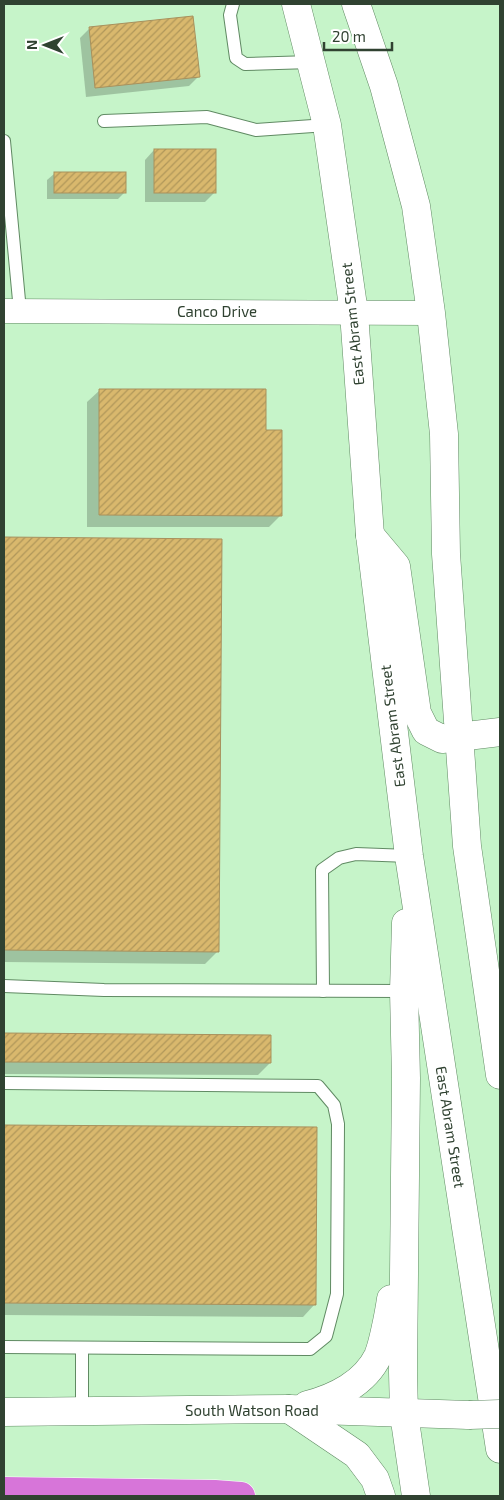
<svg xmlns="http://www.w3.org/2000/svg" width="504" height="1500" font-family="'Exo 2',sans-serif">
<defs>
<pattern id="building-hatch" width="6" height="6" patternUnits="userSpaceOnUse" patternTransform="scale(1.25)"><rect width="6" height="6" fill="#d9b86d"/><path d="M-1 1l2-2M0 6l6-6M5 7l2-2" fill="none" stroke="#b0975a"/></pattern>
</defs>
<rect width="100%" height="100%" fill="#c6f4c9"/>
<g fill="#0003">
<path d="M90,28L198,77L189,86L86,97L80,38Z"/>
<path d="M154,150L215,192L205,202H145V160Z"/>
<path d="M54,174L125,192L118,199H47V180Z"/>
<path d="M100,390L265,431L281,515L269,527H87V402Z"/>
<path d="M4,538L221,540L217,952L205,964L4,962Z"/>
<path d="M4,1034L270,1036V1063L258,1075L4,1074Z"/>
<path d="M4,1126L316,1128L315,1304L303,1317L4,1315Z"/>
</g>
<g fill="url(#building-hatch)" stroke="#a8915d">
<path d="M193,16L200,77L95,88L89,27Z"/>
<rect x="154" y="149" width="62" height="44"/>
<rect x="54" y="172" width="72" height="21"/>
<path d="M99,389H266V430H282V516L99,515Z"/>
<path d="M4,537L222,539L219,952L4,950Z"/>
<path d="M4,1033L271,1035V1063L4,1062Z"/>
<path d="M4,1125L317,1127L316,1305L4,1303Z"/>
</g>
<g fill="none" stroke-linecap="round" stroke-linejoin="round">
<defs>
<g id="lane">
<path d="M233,4L230,15L236,58L245,64L311,62"/>
<path d="M104,121L207,117L256,130L327,125"/>
<path d="M4,141L20,311"/>
<path d="M4,986L104,990L404,991"/>
<path d="M323,991L322,870L339,858L356,854L409,856"/>
<path d="M4,1083L318,1086L334,1105L338,1124L337,1294L326,1336L310,1349L4,1347"/>
<path d="M82,1412V1348"/>
</g>
<path id="street" d="M4,311L431,313"/>
<g id="secondary">
<path d="M296,4L327,125L354,313L370,535L409,856L500,1449"/>
<path d="M356,4L384,86L416,206L431,313L444,434L446,554L467,846L500,1075"/>
<path d="M370,535L396,566L417,713L426,731L442,739L500,732"/>
<path d="M406,923L404,991L406,1078L403,1372L404,1414L416,1496"/>
<path d="M307,1405C335,1398 365,1383 378,1356C383,1344 389,1313 391,1299"/>
<path d="M289,1409L357,1455L375,1479L381,1496"/>
<path d="M4,1412L289,1409L469,1415"/>
</g>
<path id="highway" d="M4,1491L215,1494L241,1496"/>
</defs>
<use href="#lane" stroke="#608a63" stroke-width="14"/>
<use href="#street" stroke="#608a63" stroke-width="25"/>
<use href="#secondary" stroke="#608a63" stroke-width="29"/>
<use href="#highway" stroke="#fff" stroke-width="29"/>
<use href="#lane" stroke="#fff" stroke-width="12"/>
<use href="#street" stroke="#fff" stroke-width="24"/>
<use href="#secondary" stroke="#fff" stroke-width="28"/>
<use href="#highway" stroke="#d775d9" stroke-width="28"/>
<defs>
<path id="secondary-bridge" d="M469,1415L500,1414"/>
</defs>
<use href="#secondary-bridge" stroke="#608a63" stroke-width="29" stroke-linecap="butt"/>
<use href="#secondary-bridge" stroke="#fff" stroke-width="28"/>
</g>
<g text-anchor="middle" stroke-width="4" stroke-linejoin="round" paint-order="stroke">
<g font-size="15" fill="#304231" stroke="#fff">
<text x="217" y="317">Canco Drive</text>
<text transform="translate(353 324) rotate(-96)" y="5">East Abram Street</text>
<text transform="translate(393 726) rotate(-97)" y="5">East Abram Street</text>
<text transform="translate(450 1127) rotate(81)" y="5">East Abram Street</text>
<text x="252" y="1416">South Watson Road</text>
</g>
</g>
<rect width="504" height="1500" fill="none" stroke="#304231" stroke-width="10"/>
<g transform="translate(45 45) rotate(270)" stroke="#ffffff" stroke-width="4" paint-order="stroke">
<path d="M0-4L9 19L0 12L-9 19Z" fill="#304231"/>
<text y="-8" font-size="14" font-weight="bold" text-anchor="middle" fill="#304231">N</text>
</g>
<path d="M324 42v8h68v-8" fill="none" stroke="#304231" stroke-width="2.5"/>
<text x="332" y="42" font-size="15" fill="#304231" stroke="#ffffff" stroke-width="4" paint-order="stroke">20 m</text>
</svg>
